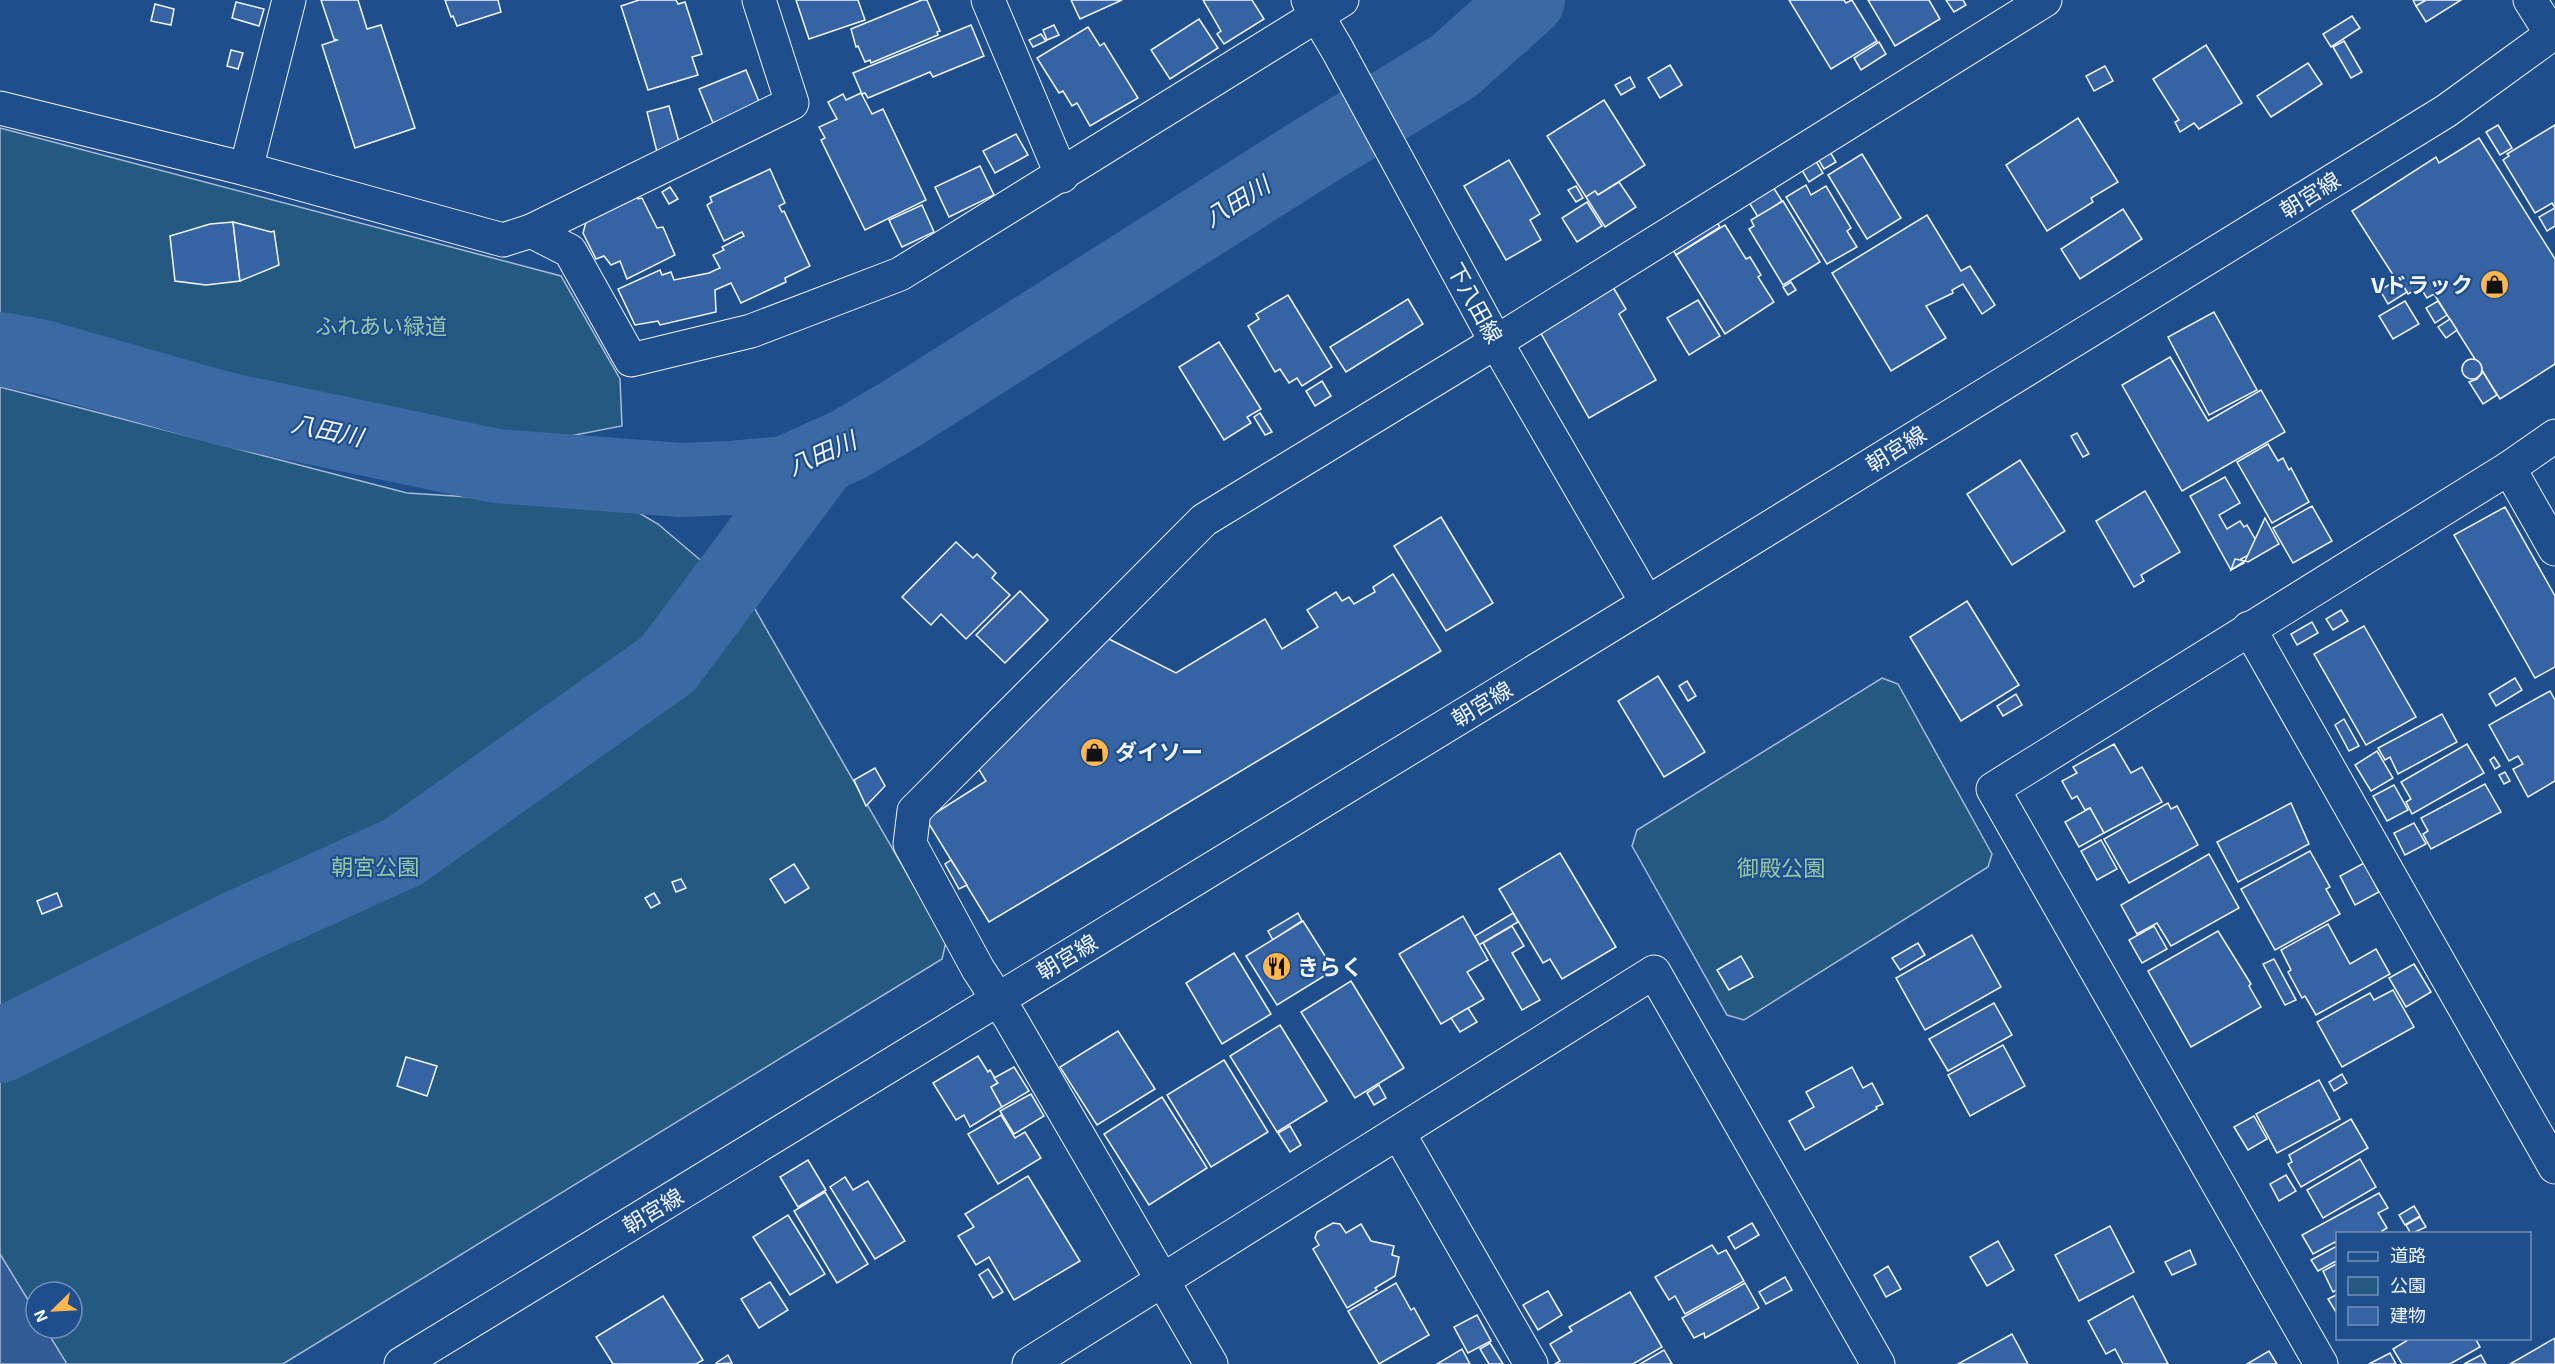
<svg xmlns="http://www.w3.org/2000/svg" width="2555" height="1364" font-family="'Exo 2','Noto Sans JP',sans-serif">
<rect width="100%" height="100%" fill="#1f4e8c"/>
<g fill="#245a82" stroke="#a8bbd7" stroke-width="1.5" fill-rule="evenodd">
<path d="M0,128L561,276L620,379L622,426L554,439L457,436L361,419L76,338L0,320Z"/>
<path d="M0,387L407,493L486,498L610,496L658,524L752,604L946,942L942,959L283,1364H0ZM36,1292H72V1328H36Z"/>
<path d="M1882,678L1898,684L1992,854L1988,867L1744,1020L1727,1015L1632,846L1637,830Z"/>
</g>
<path fill="#305b95" stroke="#a8bbd7" stroke-width="1.5" d="M0,1254L36,1313V1328H45L67,1364H0Z"/>
<g fill="none" stroke-linecap="round" stroke-linejoin="round">
<g stroke="#3b69a3" stroke-width="74">
<path d="M0,349L43,357L225,409L496,466L681,480L729,478L786,473L848,445L904,412L1312,153L1454,66L1528,0"/>
<path d="M0,1046L236,928L403,852L668,664L823,456"/>
</g>
</g>
<g fill="#3563a3" stroke="#f2f6ff" stroke-width="1.5">
<path d="M321,0H358L367,29L381,25L415,128L355,148L322,45L337,40L334,39Z"/>
<path d="M445,0H498L501,12L457,26L453,16L451,17Z"/>
<path d="M639,0H676L678,4L685,2L702,54L692,57L698,75L648,90L621,6Z"/>
<path d="M796,0H858L865,20L809,39Z"/>
<path d="M922,0H927L940,31L937,32L938,35L871,63L870,60L865,62L858,46L856,47L851,29Z"/>
<path d="M1071,0H1122L1080,19Z"/>
<path d="M1203,0H1252L1264,19L1224,44L1217,34L1221,31Z"/>
<path d="M1789,0H1844L1846,3L1852,0L1877,41L1831,69Z"/>
<path d="M1868,0H1929L1940,19L1895,46Z"/>
<path d="M1946,0H1963L1966,5L1954,12Z"/>
<path d="M2413,0H2426L2416,6Z"/>
<path d="M2426,0H2461L2426,22L2416,6Z"/>
<path d="M236,2L264,9L259,26L232,18Z"/>
<path d="M155,4L174,9L171,25L151,21Z"/>
<path d="M2352,16L2360,28L2331,47L2323,34Z"/>
<path d="M1199,19L1218,48L1170,79L1151,50Z"/>
<path d="M971,25L984,56L933,77L930,72L868,98L865,93L862,94L853,73Z"/>
<path d="M1054,25L1059,35L1047,40L1043,30Z"/>
<path d="M1088,27L1100,46L1104,43L1138,98L1090,126L1077,103L1072,106L1063,91L1059,93L1037,58Z"/>
<path d="M1041,34L1046,41L1033,47L1029,40Z"/>
<path d="M2344,41L2362,72L2351,78L2333,47Z"/>
<path d="M1879,42L1886,54L1861,70L1854,58Z"/>
<path d="M2206,45L2242,103L2199,129L2194,123L2180,132L2175,122L2179,120L2153,79Z"/>
<path d="M231,50L243,53L238,69L227,66Z"/>
<path d="M2308,63L2322,84L2271,117L2257,96Z"/>
<path d="M1670,65L1682,85L1660,98L1648,78Z"/>
<path d="M2105,66L2113,81L2094,91L2086,76Z"/>
<path d="M746,70L760,104L713,123L699,89Z"/>
<path d="M1630,77L1635,87L1621,95L1615,85Z"/>
<path d="M861,93L872,114L883,109L926,200L865,230L821,140L825,138L819,127L837,119L828,102L843,94L846,100Z"/>
<path d="M1604,100L1645,165L1598,195L1595,191L1586,197L1547,136Z"/>
<path d="M669,106L679,142L657,152L647,112Z"/>
<path d="M2078,118L2118,182L2091,198L2093,202L2047,231L2006,165Z"/>
<path d="M2498,125L2512,148L2500,155L2486,132Z"/>
<path d="M2555,125V226L2547,231L2539,217L2555,208L2552,203L2535,213L2503,160L2509,156L2507,154Z"/>
<path d="M1016,134L1028,155L995,173L983,151Z"/>
<path d="M2479,138L2555,259V364L2500,399L2434,294L2427,298L2420,287L2408,294L2397,276L2395,278L2352,211L2436,157L2439,163Z"/>
<path d="M1823,140L1836,162L1824,169L1811,147Z"/>
<path d="M1808,148L1823,173L1809,182L1794,157Z"/>
<path d="M1862,154L1901,218L1867,239L1828,175Z"/>
<path d="M1509,160L1540,214L1530,220L1541,240L1506,260L1464,186Z"/>
<path d="M980,166L994,195L949,217L935,187Z"/>
<path d="M770,169L785,203L779,206L782,212L784,211L810,266L785,278L786,282L741,303L731,283L715,290L716,312L660,325L658,321L635,325L618,289L660,270L662,275L671,272L674,280L709,273L720,268L713,255L724,250L722,247L744,236L742,232L724,241L707,205L712,202L710,197Z"/>
<path d="M1766,176L1782,201L1758,217L1742,191Z"/>
<path d="M1619,182L1636,207L1605,227L1586,197L1595,191L1598,195Z"/>
<path d="M1806,185L1811,195L1826,186L1851,228L1847,231L1857,247L1827,264L1786,197Z"/>
<path d="M1576,186L1583,198L1576,202L1568,190Z"/>
<path d="M670,187L678,199L669,204L662,192Z"/>
<path d="M636,195L638,199L642,198L657,228L663,227L675,255L627,279L620,261L611,265L604,256L596,259L583,233L588,215Z"/>
<path d="M1783,201L1820,262L1783,285L1749,229L1754,226L1751,220Z"/>
<path d="M1587,202L1602,226L1577,242L1562,218Z"/>
<path d="M922,205L934,232L902,247L889,220Z"/>
<path d="M2123,209L2142,239L2080,279L2061,249Z"/>
<path d="M1709,210L1720,227L1676,255L1665,236Z"/>
<path d="M1927,215L1961,271L1970,266L1995,305L1982,314L1963,284L1952,290L1953,293L1926,306L1946,338L1891,371L1832,273Z"/>
<path d="M233,222L240,281L206,285L175,281L170,236L210,224Z"/>
<path d="M233,222L271,232L274,231L279,265L240,281Z"/>
<path d="M1725,225L1746,259L1750,257L1761,275L1758,277L1774,302L1725,334L1676,255Z"/>
<path d="M1607,277L1626,309L1619,314L1656,380L1589,418L1539,330Z"/>
<path d="M2399,279L2407,292L2388,304L2380,290Z"/>
<path d="M1791,282L1796,290L1788,295L1783,287Z"/>
<path d="M1288,295L1332,367L1302,386L1297,378L1289,383L1280,369L1275,372L1248,326L1259,319L1256,314Z"/>
<path d="M1408,299L1423,324L1346,372L1330,347Z"/>
<path d="M1698,300L1720,336L1689,355L1667,318Z"/>
<path d="M2405,301L2419,324L2393,339L2379,316Z"/>
<path d="M2438,301L2447,315L2435,323L2426,308Z"/>
<path d="M2214,312L2257,390L2209,415L2168,337Z"/>
<path d="M2450,319L2457,330L2446,338L2438,327Z"/>
<path d="M1219,342L1261,409L1247,417L1251,423L1224,440L1179,367Z"/>
<path d="M2170,357L2208,421L2261,390L2285,432L2182,491L2122,385Z"/>
<circle cx="2472" cy="369" r="10"/>
<path d="M2483,372L2497,395L2483,404L2469,382L2477,379Z"/>
<path d="M1322,381L1331,396L1315,406L1306,391Z"/>
<path d="M1260,413L1272,432L1265,435L1254,417Z"/>
<path d="M2077,433L2089,454L2083,457L2071,436Z"/>
<path d="M2268,444L2278,461L2283,458L2289,470L2291,468L2309,502L2272,523L2237,462Z"/>
<path d="M2020,460L2065,531L2012,565L1967,494Z"/>
<path d="M2225,477L2240,503L2219,515L2227,529L2240,521L2244,527L2247,525L2257,542L2254,543L2258,550L2241,559L2244,563L2231,570L2190,496Z"/>
<path d="M2145,491L2180,552L2141,575L2144,581L2134,587L2096,521Z"/>
<path d="M2312,506L2332,541L2293,563L2273,528Z"/>
<path d="M2505,507L2555,596V667L2535,678L2454,535Z"/>
<path d="M1441,517L1493,603L1446,631L1394,546Z"/>
<path d="M2265,518L2279,544L2248,562L2245,561Z"/>
<path d="M956,542L973,558L977,554L996,573L992,578L1010,595L966,639L941,614L931,625L902,597Z"/>
<path d="M2235,559L2245,561L2231,570Z"/>
<path d="M1393,574L1441,651L989,922L926,819L986,781L972,758L1097,633L1176,673L1265,619L1282,649L1318,627L1307,610L1336,592L1342,601L1349,597L1354,604L1375,592L1373,587Z"/>
<path d="M1020,591L1048,620L1005,663L976,635Z"/>
<path d="M1967,601L2019,685L1961,721L1910,637Z"/>
<path d="M2341,610L2348,621L2333,630L2326,619Z"/>
<path d="M2312,622L2318,633L2297,645L2291,634Z"/>
<path d="M2364,626L2416,717L2366,745L2314,654Z"/>
<path d="M1658,676L1705,752L1664,777L1618,701Z"/>
<path d="M2515,678L2522,690L2496,706L2489,694Z"/>
<path d="M1687,681L1696,696L1688,701L1679,686Z"/>
<path d="M2550,691L2555,700V781L2528,797L2513,769L2523,764L2518,756L2509,761L2489,725Z"/>
<path d="M2016,694L2022,705L2003,716L1997,706Z"/>
<path d="M2442,714L2457,742L2398,774L2390,757L2385,760L2378,748Z"/>
<path d="M2344,719L2359,746L2349,751L2335,725Z"/>
<path d="M2114,744L2131,773L2142,767L2162,802L2104,833L2090,808L2085,810L2077,796L2072,799L2062,781L2077,773L2073,767Z"/>
<path d="M2467,744L2484,773L2412,814L2406,802L2411,799L2401,782Z"/>
<path d="M2377,751L2393,778L2371,791L2355,765Z"/>
<path d="M2494,757L2500,766L2495,769L2490,760Z"/>
<path d="M875,768L885,786L866,806L854,780Z"/>
<path d="M2505,772L2510,781L2504,784L2499,775Z"/>
<path d="M2485,784L2501,812L2431,849L2423,834L2428,831L2421,818Z"/>
<path d="M2394,785L2408,810L2387,821L2373,796Z"/>
<path d="M2168,803L2171,809L2177,806L2198,845L2129,883L2104,839Z"/>
<path d="M2291,803L2309,844L2238,882L2217,842Z"/>
<path d="M2090,808L2104,833L2079,847L2065,822Z"/>
<path d="M2414,823L2426,844L2405,855L2394,833Z"/>
<path d="M2101,840L2117,869L2097,880L2081,851Z"/>
<path d="M2310,851L2330,887L2326,889L2340,914L2275,950L2241,889Z"/>
<path d="M1560,853L1616,947L1562,979L1550,959L1543,963L1499,889Z"/>
<path d="M2209,854L2239,908L2171,946L2157,923L2137,934L2121,905Z"/>
<path d="M951,860L967,885L959,889L945,864Z"/>
<path d="M2364,863L2379,892L2355,905L2340,876Z"/>
<path d="M794,864L809,888L785,903L770,879Z"/>
<path d="M681,879L686,888L676,892L672,882Z"/>
<path d="M57,893L62,906L42,914L37,901Z"/>
<path d="M654,893L660,903L651,908L645,898Z"/>
<path d="M1298,913L1302,921L1273,940L1268,931Z"/>
<path d="M1513,913L1518,922L1479,945L1475,936Z"/>
<path d="M1463,916L1488,960L1467,972L1484,999L1441,1024L1399,954Z"/>
<path d="M1303,921L1334,970L1277,1005L1246,956Z"/>
<path d="M2328,924L2350,964L2376,949L2390,974L2316,1015L2305,996L2302,998L2288,972L2291,970L2281,950Z"/>
<path d="M1512,926L1524,946L1512,953L1540,1000L1522,1010L1483,943Z"/>
<path d="M2154,926L2167,949L2142,963L2129,940Z"/>
<path d="M2218,931L2251,984L2249,986L2261,1007L2191,1047L2148,971Z"/>
<path d="M1972,935L2001,987L1925,1030L1896,978Z"/>
<path d="M1918,943L1925,955L1900,970L1892,958Z"/>
<path d="M1234,953L1271,1014L1222,1044L1186,983Z"/>
<path d="M1741,956L1753,977L1729,990L1717,970Z"/>
<path d="M2274,959L2296,1000L2285,1005L2263,964Z"/>
<path d="M2414,964L2431,992L2406,1007L2389,978Z"/>
<path d="M1351,981L1404,1068L1355,1098L1301,1012Z"/>
<path d="M2393,990L2414,1027L2342,1067L2317,1022L2370,993L2374,1000Z"/>
<path d="M1994,1003L2012,1035L1948,1071L1929,1039Z"/>
<path d="M1468,1008L1477,1022L1460,1032L1451,1018Z"/>
<path d="M1280,1025L1327,1101L1277,1132L1230,1056Z"/>
<path d="M1118,1031L1155,1089L1097,1125L1060,1067Z"/>
<path d="M2003,1045L2025,1086L1970,1116L1948,1075Z"/>
<path d="M978,1056L988,1072L990,1070L998,1083L991,1087L1002,1107L970,1127L964,1115L956,1120L933,1083Z"/>
<path d="M406,1057L437,1066L427,1096L397,1086Z"/>
<path d="M1224,1060L1268,1132L1211,1167L1167,1095Z"/>
<path d="M1014,1067L1029,1091L1002,1107L991,1087L998,1083L994,1078Z"/>
<path d="M1852,1067L1863,1088L1872,1083L1883,1104L1876,1107L1877,1109L1805,1150L1789,1121L1814,1107L1806,1092Z"/>
<path d="M2342,1074L2347,1083L2334,1091L2329,1082Z"/>
<path d="M2319,1080L2340,1119L2277,1153L2256,1114Z"/>
<path d="M1379,1085L1386,1098L1374,1105L1367,1093Z"/>
<path d="M1031,1094L1044,1116L1014,1134L1000,1111Z"/>
<path d="M1162,1097L1207,1168L1149,1205L1104,1134Z"/>
<path d="M1001,1115L1015,1138L1025,1132L1041,1158L998,1184L968,1134Z"/>
<path d="M2254,1116L2267,1139L2248,1150L2234,1127Z"/>
<path d="M2351,1119L2368,1148L2301,1187L2288,1164L2292,1162L2289,1155Z"/>
<path d="M1290,1126L1301,1145L1290,1152L1278,1133Z"/>
<path d="M2360,1159L2376,1187L2323,1218L2307,1190Z"/>
<path d="M808,1160L826,1190L798,1207L780,1177Z"/>
<path d="M2286,1175L2296,1191L2279,1201L2270,1184Z"/>
<path d="M1028,1176L1080,1261L1014,1300L989,1257L976,1265L958,1236L974,1227L965,1214Z"/>
<path d="M845,1177L853,1190L868,1181L905,1241L875,1259L830,1187Z"/>
<path d="M825,1192L868,1264L837,1283L794,1211Z"/>
<path d="M2379,1193L2388,1208L2378,1213L2387,1228L2382,1231L2384,1234H2338V1246L2335,1242L2313,1254L2302,1235Z"/>
<path d="M2414,1206L2420,1216L2405,1225L2399,1215Z"/>
<path d="M788,1215L825,1274L790,1295L753,1237Z"/>
<path d="M2420,1217L2426,1227L2411,1234L2406,1225Z"/>
<path d="M1333,1223L1340,1224L1346,1233L1361,1224L1371,1241L1394,1246L1392,1255L1399,1257L1395,1276L1375,1288L1377,1290L1347,1308L1313,1249L1319,1245L1315,1238L1317,1232Z"/>
<path d="M1752,1223L1759,1235L1735,1249L1728,1237Z"/>
<path d="M2110,1226L2134,1272L2079,1301L2055,1255Z"/>
<path d="M1998,1241L2014,1270L1987,1286L1970,1257Z"/>
<path d="M1712,1245L1718,1254L1726,1250L1744,1281L1685,1314L1675,1296L1669,1300L1655,1277Z"/>
<path d="M2337,1246L2338,1260L2318,1271L2311,1260Z"/>
<path d="M2190,1250L2196,1264L2172,1275L2165,1262Z"/>
<path d="M2338,1263V1289L2333,1292L2323,1271Z"/>
<path d="M1888,1266L1901,1289L1886,1297L1874,1275Z"/>
<path d="M988,1269L1003,1292L993,1298L979,1275Z"/>
<path d="M1785,1277L1792,1290L1766,1304L1759,1292Z"/>
<path d="M770,1282L788,1310L759,1328L741,1299Z"/>
<path d="M1396,1283L1411,1310L1414,1308L1429,1335L1379,1364L1348,1311Z"/>
<path d="M1745,1283L1759,1308L1705,1338L1704,1333L1694,1338L1682,1318Z"/>
<path d="M1548,1291L1562,1315L1538,1330L1523,1305Z"/>
<path d="M1630,1292L1662,1347L1633,1364H1555L1560,1361L1550,1344L1572,1331L1569,1327Z"/>
<path d="M2338,1294V1311L2336,1312L2328,1299Z"/>
<path d="M663,1296L703,1360L696,1364H613L596,1337Z"/>
<path d="M2133,1296L2168,1364H2123L2115,1349L2106,1354L2088,1321Z"/>
<path d="M1477,1315L1491,1341L1468,1353L1454,1327Z"/>
<path d="M2012,1334L2028,1364H1958Z"/>
<path d="M2411,1338H2475L2480,1347L2450,1364H2402L2393,1349Z"/>
<path d="M2555,1338V1364H2510Z"/>
<path d="M1490,1343L1503,1364H1489L1480,1349Z"/>
<path d="M1462,1349L1470,1364H1437Z"/>
<path d="M1664,1350L1672,1364H1640Z"/>
<path d="M2269,1351L2277,1364H2247Z"/>
<path d="M2390,1353L2396,1364H2369Z"/>
<path d="M728,1355L732,1363L717,1364L716,1363Z"/>
<path d="M2481,1355L2486,1364H2464Z"/>
</g>
<g fill="none" stroke-linecap="round" stroke-linejoin="round">
<defs>
<g id="minor">
<path d="M988,0L1062,176"/>
<path d="M1308,0L1337,49L1496,342L1647,603"/>
<path d="M2530,0L2552,35"/>
<path d="M0,108L246,169L503,240L531,231L570,251L631,360L751,331L900,274L1342,0"/>
<path d="M246,169L289,0"/>
<path d="M531,231L792,103L759,0"/>
<path d="M2509,468L2555,549"/>
<path d="M2249,628L2555,1167"/>
<path d="M1399,1134L1531,1364"/>
<path d="M401,1364L1647,603L2446,111L2555,32"/>
<path d="M1029,1364L1654,972L1878,1364"/>
<path d="M1211,1364L1010,1018L978,969L910,844L914,811L1204,520L1496,342L2045,0"/>
<path d="M2321,1364L1993,789L2509,468L2555,436"/>
</g>
</defs>
<use href="#minor" stroke="#f2f6ff" stroke-width="35"/>
<use href="#minor" stroke="#1f4e8c" stroke-width="33"/>
</g>
<defs>
<symbol id="shop-disc" viewBox="-11 -11 22 22"><circle r="9.5" fill="#ffb74d" stroke="#1f4e8c"/><path d="M-5-2.5h2.3a2.7 3.5 0 0 1 5.4 0H5L5.5 6h-11ZM-1.5-2.5h3a1.5 2.3 0 0 0-3 0Z" fill="#111"/></symbol>
<symbol id="restaurant-disc" viewBox="-11 -11 22 22"><circle r="9.5" fill="#ffb74d" stroke="#1f4e8c"/><path d="M-5-6h1v4h1v-4h1v4h1v-4h1v5L-1.5 .5V6h-2V.5L-5-1ZM5-6V6H3V1.5H1.5Q1.5-4 5-6Z" fill="#111"/></symbol>
</defs>
<g fill-rule="evenodd">
<use href="#shop-disc" x="2478" y="268" width="33" height="33"/>
<use href="#shop-disc" x="1078" y="736" width="33" height="33"/>
<use href="#restaurant-disc" x="1260" y="950" width="33" height="33"/>
</g>
<g text-anchor="middle" stroke-width="4.5" stroke-linejoin="round" paint-order="stroke">
<g font-size="22" fill="#f2f6ff" stroke="#1f4e8c">
<text transform="translate(2310 195) rotate(-32)" y="8">朝宮線</text>
<text transform="translate(1475 303) rotate(61)" y="8">下八田線</text>
<text transform="translate(1896 449) rotate(-32)" y="8">朝宮線</text>
<text transform="translate(1482 704) rotate(-31)" y="8">朝宮線</text>
<text transform="translate(1067 957) rotate(-31)" y="8">朝宮線</text>
<text transform="translate(653 1211) rotate(-31)" y="8">朝宮線</text>
</g>
<g font-size="22" font-weight="bold" fill="#f2f6ff" stroke="#1f4e8c" text-anchor="start">
<text x="2473" y="293" text-anchor="end">Vドラック</text>
<text x="1115" y="760">ダイソー</text>
<text x="1297" y="975">きらく</text>
</g>
<g font-size="22" fill="#97c8a6" stroke="#1f4e8c">
<text x="381" y="334">ふれあい緑道</text>
<text x="375" y="875">朝宮公園</text>
<text x="1781" y="876">御殿公園</text>
</g>
<g font-size="24" font-style="italic" fill="#f2f6ff" stroke="#1f4e8c">
<text transform="translate(1237 202) rotate(-32)" y="8">八田川</text>
<text transform="translate(327 431) rotate(12)" y="8">八田川</text>
<text transform="translate(822 454) rotate(-24)" y="8">八田川</text>
</g>
</g>
<rect x="2336" y="1232" width="195" height="108" fill="#1f4e8c" stroke="#7391ba" stroke-width="1.5"/>
<rect x="2348" y="1252" width="30" height="9" fill="#1f4e8c" stroke="#7391ba" stroke-width="1.5"/>
<text x="2390" y="1262" font-size="18" fill="#f2f6ff">道路</text>
<rect x="2348" y="1277" width="30" height="18" fill="#245a82" stroke="#7391ba" stroke-width="1.5"/>
<text x="2390" y="1292" font-size="18" fill="#f2f6ff">公園</text>
<rect x="2348" y="1307" width="30" height="18" fill="#3563a3" stroke="#7391ba" stroke-width="1.5"/>
<text x="2390" y="1322" font-size="18" fill="#f2f6ff">建物</text>
<g transform="translate(54 1310) rotate(246)"><circle r="28" fill="#1f4e8c" stroke="#7391ba" stroke-width="1.5"/>
<path d="M0-4.5L10 22L0 15L-10 22Z" fill="#ffb74d"/>
<text y="-9" font-size="16" font-weight="bold" text-anchor="middle" fill="#f2f6ff">N</text>
</g>
</svg>
